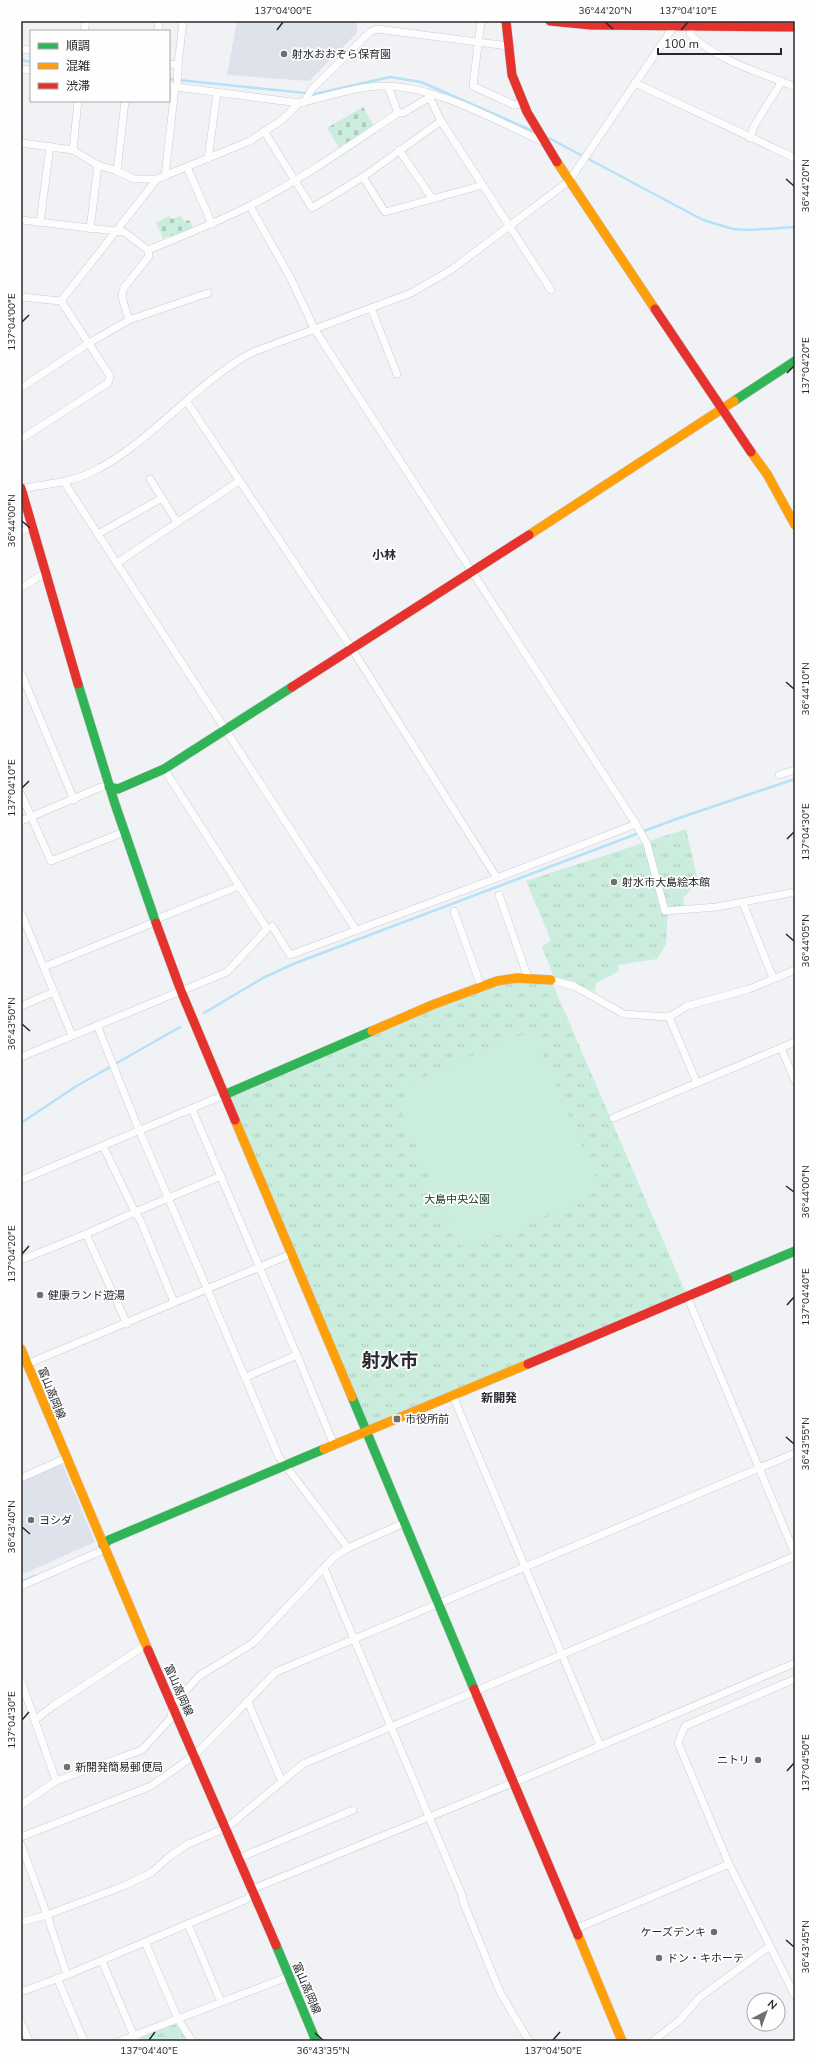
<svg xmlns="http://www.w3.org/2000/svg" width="816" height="2062" font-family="'Nunito Sans','Noto Sans JP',sans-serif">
<defs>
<pattern id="cemetery-stones" width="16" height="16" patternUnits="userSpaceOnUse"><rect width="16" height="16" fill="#caedde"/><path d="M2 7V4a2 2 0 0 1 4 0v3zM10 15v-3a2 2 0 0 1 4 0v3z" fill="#aecbbf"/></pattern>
<pattern id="park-tufts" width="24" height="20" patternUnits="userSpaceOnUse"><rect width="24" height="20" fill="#caedde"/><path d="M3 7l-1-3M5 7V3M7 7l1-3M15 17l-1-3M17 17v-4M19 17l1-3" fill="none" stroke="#aecbbf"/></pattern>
</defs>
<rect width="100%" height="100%" fill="#f0f2f5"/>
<g fill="#dee3eb">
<path d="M237,21H357V33L309,81L227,75Z"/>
<path d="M62,1463L95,1542L21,1575V1481Z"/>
</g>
<g fill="url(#cemetery-stones)">
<path d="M363,107L374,126L339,147L327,128Z"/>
<path d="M169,216L171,219L181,216L184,221L189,220L194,229L163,238L156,223Z"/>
</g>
<g fill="url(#park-tufts)">
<path d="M686,829L697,877L689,892L683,898L684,906L668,907L666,944L657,959L618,965L619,971L596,983L595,992L574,982L554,977L542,947L551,940L526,881Z"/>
<path d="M551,980L687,1296L366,1431L226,1095L497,982Z"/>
<path d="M171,2024L177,2025L187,2041H142L141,2039L143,2036Z"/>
</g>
<path fill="#caedde" d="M523,1034L537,1041L598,1184L588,1199L466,1247L458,1243L403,1116V1097L412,1082Z"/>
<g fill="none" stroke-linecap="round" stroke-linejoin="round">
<g stroke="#b4e2f9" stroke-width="2.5">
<path d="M21,60L31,62"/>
<path d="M169,79L315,94L390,77L421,82L533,131"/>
<path d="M549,138L703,220L733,229L749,230L795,227"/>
<path d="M204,1013L263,978L293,964L676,819L795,779"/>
<path d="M117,1063L180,1027"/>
<path d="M21,1123L75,1087L110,1067"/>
<path d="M21,1582L35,1576"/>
</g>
<defs>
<g id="street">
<path d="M481,21L473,86L514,105L522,103"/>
<path d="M694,24L690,34C717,61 760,72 795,87"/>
<path d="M84,31L86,21"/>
<path d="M158,31L159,21"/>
<path d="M21,49L31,50"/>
<path d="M169,64L178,65L183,21"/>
<path d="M21,69L31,70"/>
<path d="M635,83L795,158"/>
<path d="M388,86L398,113"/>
<path d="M177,87L178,65"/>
<path d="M428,94L441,121L551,290"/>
<path d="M304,102L312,89L370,32L377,29L508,46"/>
<path d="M299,103C322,98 358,86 380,86C437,85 493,120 544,142"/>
<path d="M264,131L312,208L363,177L441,121"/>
<path d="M750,138L754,126L782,81"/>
<path d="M21,143L73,150L98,165L117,171L134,179H157L61,301"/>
<path d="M73,150L78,101"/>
<path d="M399,150L432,198"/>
<path d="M208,159L217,93"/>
<path d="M187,167L212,224"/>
<path d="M117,171L125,101"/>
<path d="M165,176L175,87"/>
<path d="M363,177L385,212L483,185"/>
<path d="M157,179L250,141L283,119L299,103L169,86"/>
<path d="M250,206L291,279L315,330L636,824L647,844L665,911L717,907L795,892"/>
<path d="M21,220L124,232L148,250C182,236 216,223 249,206C301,180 350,145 398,113H403L430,97"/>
<path d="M40,223L50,146"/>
<path d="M90,229L98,165"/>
<path d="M21,297L61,301L110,376L108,383L21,439"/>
<path d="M371,308L397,374"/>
<path d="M129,320L122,298L123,289L149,256L148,250"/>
<path d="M21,388L89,343L129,320L208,293"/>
<path d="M187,402L352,649L497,878L290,955L272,926"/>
<path d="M150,479L177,522"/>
<path d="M64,482L356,930"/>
<path d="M21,489C44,484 70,483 92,472C153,442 194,383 253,352L411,293L451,270L569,181L674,26"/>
<path d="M21,532L32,525"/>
<path d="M98,534L162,498"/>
<path d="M117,563L239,481"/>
<path d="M21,588L46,572"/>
<path d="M21,673L74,800"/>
<path d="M779,775L795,770"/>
<path d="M21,794L51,861L124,832"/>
<path d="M21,821L101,787H109"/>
<path d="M497,878L636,824"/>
<path d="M499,895L528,978"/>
<path d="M743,903L773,978"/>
<path d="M454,911L481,986"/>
<path d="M21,913L72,1035"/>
<path d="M154,920L239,886"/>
<path d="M44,967L155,922"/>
<path d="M551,980L574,986L624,1014L669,1017L687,1006L749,989L795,970"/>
<path d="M21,1006L54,992"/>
<path d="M669,1017L697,1083"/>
<path d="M97,1025L137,1125L279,1457L348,1548"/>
<path d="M781,1048L795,1081"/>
<path d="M21,1057L227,972L267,929L164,769"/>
<path d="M192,1109L297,1355L246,1377"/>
<path d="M613,1118L795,1042"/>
<path d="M103,1146L135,1212L86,1234L127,1324"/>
<path d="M21,1180L224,1095"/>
<path d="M21,1260L86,1234"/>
<path d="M687,1296L795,1554"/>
<path d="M174,1302L141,1222L135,1212L221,1176"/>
<path d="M297,1355L334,1445"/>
<path d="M27,1364L291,1254"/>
<path d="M453,1396L600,1745"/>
<path d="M21,1478L66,1458"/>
<path d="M324,1568L462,1895L464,1904L500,1992L529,2041"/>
<path d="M21,1586L101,1551L103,1545"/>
<path d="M795,1679L685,1726L678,1743L729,1864L795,1996"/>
<path d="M21,1681L56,1781"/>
<path d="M248,1702L282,1782"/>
<path d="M35,1720L53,1706L146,1645"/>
<path d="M21,1805L56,1781L142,1750L171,1718L173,1705L199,1676L253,1643L334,1557L348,1548L404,1523"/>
<path d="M21,1837L151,1786L195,1755L276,1672L795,1453"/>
<path d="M21,1844L47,1915L126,1885L151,1873L170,1856L188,1844L226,1828L303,1764L795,1556"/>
<path d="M239,1858L353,1810"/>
<path d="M21,1922L47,1915L67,1975L21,1992"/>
<path d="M188,1924L221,2002"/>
<path d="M575,1929L729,1864"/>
<path d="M145,1942L178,2019L192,2041"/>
<path d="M102,1961L136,2041"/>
<path d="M67,1975L247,1899L255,1888L520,1780L795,1663"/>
<path d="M57,1978L84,2041"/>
<path d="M21,2022L29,2041"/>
<path d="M120,2041L290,1976"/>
<path d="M653,2041L680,2020L700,1997L770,1946"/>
</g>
<g id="fast">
<path d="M734,401L795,361"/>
<path d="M78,684L115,804L156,923"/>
<path d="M109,787L118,789L164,769L292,687"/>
<path d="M224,1095L372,1031"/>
<path d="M728,1279L795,1251"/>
<path d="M352,1397L474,1689"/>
<path d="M103,1545L109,1540L324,1449"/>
<path d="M276,1945L316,2041"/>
</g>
<g id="slow">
<path d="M557,162L655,309"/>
<path d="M751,452L767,474L795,525"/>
<path d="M529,535L734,401"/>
<path d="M372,1031L432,1005L497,981L517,978L551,980"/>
<path d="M235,1120L352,1397"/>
<path d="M21,1349L148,1650"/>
<path d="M324,1449L528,1364"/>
<path d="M578,1935L622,2041"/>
</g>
<g id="jam">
<path d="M506,21L512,75L527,112L557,162"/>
<path d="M550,21L591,25L795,27"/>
<path d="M655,309L751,452"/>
<path d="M21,488L78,684"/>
<path d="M292,687L529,535"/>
<path d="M156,923L181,991L235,1120"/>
<path d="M528,1364L728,1279"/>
<path d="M148,1650L276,1945"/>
<path d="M474,1689L578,1935"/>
</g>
</defs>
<use href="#street" stroke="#cccdd0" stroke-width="8"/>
<use href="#fast" stroke="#cccdd0" stroke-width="10"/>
<use href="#slow" stroke="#cccdd0" stroke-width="10"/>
<use href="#jam" stroke="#cccdd0" stroke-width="10"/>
<use href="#street" stroke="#fdfdfe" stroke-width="7"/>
<use href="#fast" stroke="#30b455" stroke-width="9"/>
<use href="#slow" stroke="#ff9f0a" stroke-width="9"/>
<use href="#jam" stroke="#e5322d" stroke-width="9"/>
</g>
<path fill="none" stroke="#27282a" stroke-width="1.5" d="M605,22L613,29M277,30L283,22M681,30L688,22M786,179L794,186M22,322L29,315M787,373L794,366M22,521L30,528M786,682L794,689M22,788L29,781M787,839L794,832M786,934L794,941M22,1024L30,1031M786,1186L794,1192M22,1254L29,1246M787,1305L794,1297M786,1437L794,1444M22,1527L30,1534M22,1720L29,1712M787,1771L794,1763M786,1940L794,1947M315,2033L323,2040M149,2040L155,2032M553,2040L560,2032"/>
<g fill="#6d6f71" stroke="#fefefe" stroke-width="1.5">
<circle cx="284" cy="54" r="4"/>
<circle cx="614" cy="882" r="4"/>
<circle cx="40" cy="1295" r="4"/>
<rect x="393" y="1415" width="8" height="8" rx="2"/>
<circle cx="31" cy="1520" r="4"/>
<circle cx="758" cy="1760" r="4"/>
<circle cx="67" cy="1767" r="4"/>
<circle cx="714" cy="1932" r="4"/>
<circle cx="659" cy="1958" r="4"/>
</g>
<g text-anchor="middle" stroke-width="3.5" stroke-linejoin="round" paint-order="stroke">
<g font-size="11" fill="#27282a" stroke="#fefefe" text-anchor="start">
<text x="292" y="58">射水おおぞら保育園</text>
<text x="622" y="886">射水市大島絵本館</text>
<text x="48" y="1299">健康ランド遊湯</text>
<text x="405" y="1423">市役所前</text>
<text x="39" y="1524">ヨシダ</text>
<text x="750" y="1764" text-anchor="end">ニトリ</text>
<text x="75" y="1771">新開発簡易郵便局</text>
<text x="706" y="1936" text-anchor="end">ケーズデンキ</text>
<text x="667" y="1962">ドン・キホーテ</text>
</g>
<g font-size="11" fill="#1b4031" stroke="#fefefe">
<text x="457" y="1203">大島中央公園</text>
</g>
<g font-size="11" fill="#27282a" stroke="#fefefe">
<text transform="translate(52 1393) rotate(68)" y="4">富山高岡線</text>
<text transform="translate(179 1690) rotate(66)" y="4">富山高岡線</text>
<text transform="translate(307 1988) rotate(67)" y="4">富山高岡線</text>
</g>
<g font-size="12" font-weight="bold" fill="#2b2d32" stroke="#fefefe">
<text x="384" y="559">小林</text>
<text x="499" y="1402">新開発</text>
</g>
<g font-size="19" font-weight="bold" fill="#2b2d32" stroke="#fefefe">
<text x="390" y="1367">射水市</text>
</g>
</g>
<rect width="816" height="2062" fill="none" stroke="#fefefe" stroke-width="44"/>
<rect x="30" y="30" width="140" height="72" fill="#fefefe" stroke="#a8a8a9"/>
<rect x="38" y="43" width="20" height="6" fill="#30b455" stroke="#a8a8a9"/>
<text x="66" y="50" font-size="12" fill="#27282a">順調</text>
<rect x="38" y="63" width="20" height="6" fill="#ff9f0a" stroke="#a8a8a9"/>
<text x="66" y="70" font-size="12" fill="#27282a">混雑</text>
<rect x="38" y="83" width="20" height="6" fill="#e5322d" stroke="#a8a8a9"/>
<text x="66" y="90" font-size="12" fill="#27282a">渋滞</text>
<g transform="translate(766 2012) rotate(41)"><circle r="19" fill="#fefefe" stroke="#a8a8a9"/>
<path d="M0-3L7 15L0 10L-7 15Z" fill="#6d6f71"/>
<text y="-6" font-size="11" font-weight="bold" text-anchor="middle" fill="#27282a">N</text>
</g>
<path d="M658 48v6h123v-6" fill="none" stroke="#27282a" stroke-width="2"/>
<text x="664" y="48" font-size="12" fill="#27282a" stroke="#fefefe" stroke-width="3" paint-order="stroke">100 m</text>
<rect x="22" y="22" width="772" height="2018" fill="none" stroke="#27282a" stroke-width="1.5"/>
<g font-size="10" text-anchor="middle" fill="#27282a">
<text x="283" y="14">137°04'00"E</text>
<text x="605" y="14">36°44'20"N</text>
<text x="688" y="14">137°04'10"E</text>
<text transform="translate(805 186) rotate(-90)" y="4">36°44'20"N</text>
<text transform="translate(11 322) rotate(-90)" y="4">137°04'00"E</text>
<text transform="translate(805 366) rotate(-90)" y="4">137°04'20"E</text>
<text transform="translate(11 521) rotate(-90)" y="4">36°44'00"N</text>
<text transform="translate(805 689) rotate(-90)" y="4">36°44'10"N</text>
<text transform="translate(11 788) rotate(-90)" y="4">137°04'10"E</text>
<text transform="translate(805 832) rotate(-90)" y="4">137°04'30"E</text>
<text transform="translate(805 941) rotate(-90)" y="4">36°44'05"N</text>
<text transform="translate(11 1024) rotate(-90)" y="4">36°43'50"N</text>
<text transform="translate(805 1192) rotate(-90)" y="4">36°44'00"N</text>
<text transform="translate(11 1254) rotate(-90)" y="4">137°04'20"E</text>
<text transform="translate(805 1297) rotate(-90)" y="4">137°04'40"E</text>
<text transform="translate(805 1444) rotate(-90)" y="4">36°43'55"N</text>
<text transform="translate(11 1527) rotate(-90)" y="4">36°43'40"N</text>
<text transform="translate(11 1720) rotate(-90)" y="4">137°04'30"E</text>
<text transform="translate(805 1763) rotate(-90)" y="4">137°04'50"E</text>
<text transform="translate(805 1947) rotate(-90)" y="4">36°43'45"N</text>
<text x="149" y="2054">137°04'40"E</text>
<text x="323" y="2054">36°43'35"N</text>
<text x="553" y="2054">137°04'50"E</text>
</g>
</svg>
